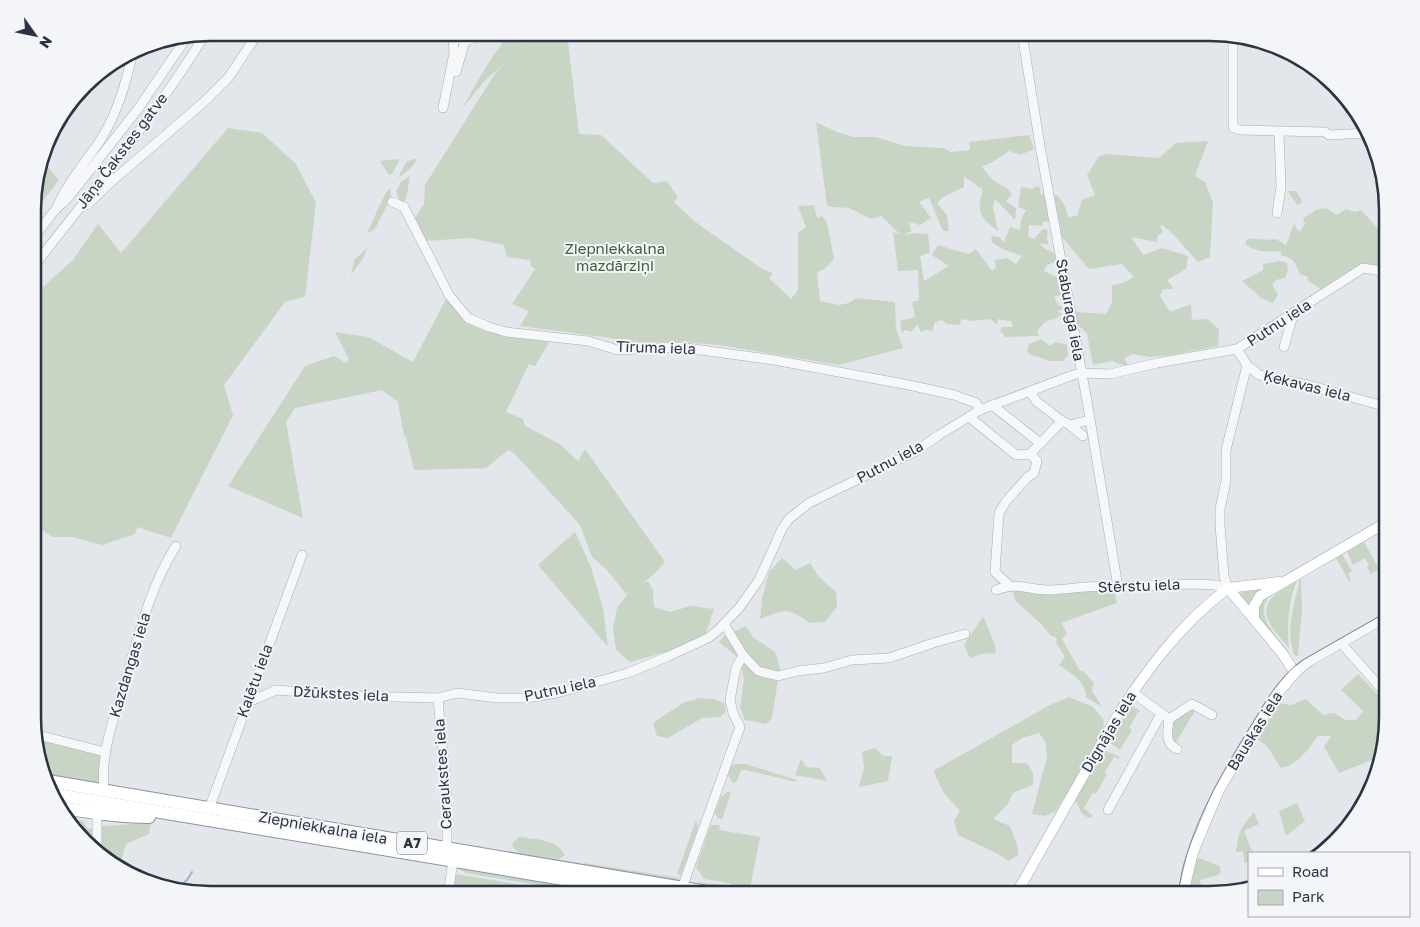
<svg xmlns="http://www.w3.org/2000/svg" width="1420" height="927" font-family="'Golos Text',sans-serif">
<rect width="100%" height="100%" fill="#e3e6eb"/>
<g fill="#c9d5c4">
<path d="M511,33H531L523,44L534,33H567L579,134L601,135L653,183L667,181L678,197L674,202L694,221L762,269L773,273L769,278L791,299L798,290V233L806,227L798,206L814,205L817,218L822,216L827,222L834,259L823,270L817,272L820,301L839,305L849,303L856,298L895,302L896,329L903,348L839,365L719,345L679,342L637,343L603,337L520,326L529,311L512,304L535,269L531,266L530,260L507,257L504,245L471,238L425,241L414,220L424,204L425,185L496,72L505,63L485,80L462,109C477,83 490,56 511,33Z"/>
<path d="M84,89L45,153L44,154L51,131Z"/>
<path d="M816,122L837,132L854,137H876L905,146L944,148L950,152L970,150L969,142L1029,135L1034,149L1020,155L1009,151C1001,156 990,165 982,166C989,177 995,183 1007,188L1012,195L1006,201L1016,208L1015,220L995,199L993,206L998,231C980,219 976,211 983,190L964,176V187L943,197L937,203L947,215L949,231H943L929,198L919,202L931,218L920,225L909,222L911,231L902,236L913,233L928,234L930,252L920,256L924,281L949,266L932,255L938,245L968,254L976,249L992,271L996,267L995,260L1007,258L1016,264L1022,256L1002,249L992,242L991,236L999,237L1004,242L1010,227L1020,230L1021,219L1026,210L1018,207L1021,187L1032,189L1036,186L1040,188L1041,195L1046,192L1051,221L1042,222L1043,226L1029,225L1028,236L1034,239L1043,229L1048,230L1047,240L1049,245L1039,243L1045,249L1054,253L1056,261L1047,265L1044,271L1060,279L1064,295L1054,296L1058,305L1065,309L1057,311L1062,314C1053,322 1054,318 1047,321C1043,323 1040,328 1037,331L1039,336L1005,337L1000,330L1003,327H1013L1011,321L998,319L997,325L990,319L972,321L961,319L960,325L947,324L942,320L935,322L932,331L926,330L921,332L917,325L911,332L905,330L902,333L900,321L915,317L912,302L919,300L918,270L898,271L893,232L901,235L881,216L871,219L849,208L832,207L827,205Z"/>
<path d="M228,128L262,133L296,164L316,203L305,297L285,302L224,385L233,415L171,538L137,527L135,534L102,545L72,537H52L34,524V295L73,260L98,224L121,253Z"/>
<path d="M1208,141L1195,176L1205,182L1213,203L1210,257L1198,262L1173,234L1162,225L1160,226L1163,233L1158,235L1157,242L1131,237L1143,255L1162,248L1188,256L1186,269L1167,280L1174,289H1163L1160,296L1170,312L1191,304L1192,320L1208,319L1219,330L1218,346L1171,355L1149,357L1133,354L1124,358L1129,367L1111,361L1093,365L1087,334L1076,322V312L1106,314L1112,302V285L1123,283L1134,277L1122,264L1089,269L1062,237L1054,195L1058,196L1065,206L1068,217L1077,216L1082,200L1095,195L1087,175L1099,156L1107,154L1159,158L1176,143Z"/>
<path d="M416,158L417,160L410,169L398,178L406,162Z"/>
<path d="M400,159L392,174L389,175L380,161Z"/>
<path d="M42,161L59,180L34,212V187Z"/>
<path d="M410,176L407,194L404,203L400,202L396,191L401,182Z"/>
<path d="M390,189L391,197L375,229L367,233L386,192Z"/>
<path d="M1288,191H1296L1303,202L1297,205Z"/>
<path d="M1326,208L1337,215L1346,209L1355,212L1361,210L1381,232L1387,234V268C1382,267 1377,265 1371,265C1353,265 1336,280 1321,289L1308,281L1307,276L1301,275C1295,265 1295,257 1282,256L1280,251C1268,252 1255,252 1245,244L1247,239C1257,238 1266,241 1276,239L1286,245C1290,238 1290,230 1295,224L1297,230L1300,232L1305,224L1303,218L1316,210Z"/>
<path d="M368,247L362,260L351,275L354,260Z"/>
<path d="M1280,261L1287,263L1288,271L1285,278L1276,280L1272,285L1278,294L1273,303L1261,298L1242,281L1263,270V264Z"/>
<path d="M447,297L463,317L551,339L535,366L529,364L506,412L523,419L525,426L560,444L578,461L585,449L665,562L653,575L642,583L648,581L653,590L654,607L670,612L690,606L714,609L706,633L678,649L630,662L616,650L613,629L617,608L630,591L626,594L607,570L592,557L580,525L514,453L508,450L486,468L414,470L406,436L404,437L398,402L382,390L295,408L286,422L303,518L228,486L305,366L334,356L346,363L349,359L335,332L368,337L413,362Z"/>
<path d="M1041,339L1049,346L1056,342L1067,345L1068,355L1063,361H1050L1029,354L1027,350L1029,344Z"/>
<path d="M575,532L591,567L603,608L608,647L538,565Z"/>
<path d="M1364,542L1379,569L1371,574L1367,567L1369,565L1365,558L1353,565L1347,552Z"/>
<path d="M1342,554L1352,571L1348,574L1351,580L1349,581L1336,558L1301,578L1302,610L1298,656H1295C1284,632 1295,603 1300,579L1301,577Z"/>
<path d="M782,558L796,570L810,563L819,577L836,592L837,607L825,622L809,623C788,606 783,610 760,619L762,598L769,572Z"/>
<path d="M1297,581C1288,602 1287,626 1289,648C1279,636 1258,617 1270,600C1276,592 1289,586 1297,581Z"/>
<path d="M1283,587C1279,590 1274,593 1270,596C1252,614 1278,638 1289,652L1287,653L1259,620L1257,613L1260,602Z"/>
<path d="M1019,588L1114,589L1117,603L1061,623L1067,633L1062,639L1080,671H1083L1094,683L1092,691L1102,707L1086,697C1086,682 1071,673 1059,665L1065,657L1056,643L1057,638L1050,635L1043,626L1015,600L1013,593Z"/>
<path d="M1261,589L1262,590L1248,606L1239,593Z"/>
<path d="M983,616L995,645L996,653L982,654L970,658L964,645Z"/>
<path d="M746,626L753,637L775,652L780,668L772,718L766,724L745,720L740,707L744,680L741,666L737,657L719,642L724,636Z"/>
<path d="M1358,674C1366,683 1376,691 1383,701C1395,717 1383,741 1377,758L1339,773L1324,747L1331,736H1318C1308,749 1298,765 1281,768L1267,746L1257,739L1279,703L1291,705L1306,699L1323,715L1334,713L1346,720H1356L1363,711L1341,690Z"/>
<path d="M1069,697L1093,707L1104,720L1103,732L1085,765L1055,812L1044,816L1032,814L1047,757L1045,741L1039,733L1022,738L1012,745V763H1027L1033,773V785L1013,793L1007,805L993,819L1010,826C1013,836 1019,845 1018,855L1009,861L996,853L958,835L954,821L960,811L944,793L933,771L1050,705Z"/>
<path d="M700,698L713,699L724,703L726,711L720,717L702,718L668,738L657,736L653,723L683,703Z"/>
<path d="M1132,706L1139,710L1140,712H1138L1129,728L1132,730L1120,750L1109,742L1130,707Z"/>
<path d="M1192,709L1199,712V713L1195,711L1175,744L1171,741V724Z"/>
<path d="M34,737L101,755L99,781L96,783L47,777Z"/>
<path d="M875,748L883,756H892L888,781L859,787L864,768L862,752Z"/>
<path d="M1104,750L1120,757L1119,759L1114,757L1105,772L1107,774L1096,794L1093,793L1084,808L1093,816L1089,818L1082,814L1075,800Z"/>
<path d="M801,759L806,767L820,768L827,781L795,775Z"/>
<path d="M736,764H745L797,780L796,782L745,770L741,771L736,783L732,782L728,775L731,766Z"/>
<path d="M727,792H731L722,820L717,817L715,813L721,797Z"/>
<path d="M1297,803L1305,821L1286,836L1279,811Z"/>
<path d="M1254,812L1259,824L1244,831L1253,853H1249V862L1245,863L1243,851L1236,852C1239,830 1240,829 1254,812Z"/>
<path d="M68,818L83,821L88,829L104,826L151,823L149,834L126,844L119,868L111,864Z"/>
<path d="M696,820L698,827L681,875L677,874Z"/>
<path d="M712,825H720L719,830L760,837L750,889L778,894L738,888L729,883L704,879L696,867L710,827Z"/>
<path d="M519,837C533,839 558,839 565,855L559,859L519,853L512,846L513,842Z"/>
<path d="M1199,858L1219,866L1221,872L1218,875L1200,880L1203,894H1188L1196,860Z"/>
<path d="M584,863L680,878L678,882L584,867Z"/>
<path d="M457,867L571,884L604,894H592L466,873L456,868Z"/>
<path d="M455,874L577,894H452Z"/>
<path d="M698,882L731,886L739,891L761,894H741L705,888Z"/>
</g>
<g fill="none" stroke-linecap="round" stroke-linejoin="round">
<g stroke="#9eb4cb" stroke-width="2">
<path d="M381,33L408,40"/>
<path d="M177,889L187,880L192,872"/>
</g>
<defs>
<g id="minor">
<path d="M448,33C458,42 472,43 482,33"/>
<path d="M1022,33L1040,146L1087,401L1118,587"/>
<path d="M1233,36V127L1240,130L1325,132L1329,135L1367,133"/>
<path d="M456,72L465,41"/>
<path d="M443,108L454,53L453,37"/>
<path d="M392,202L404,207L449,295L468,318L489,327L506,332L588,341L618,350L679,347L774,360L909,385L954,395L976,403L980,410"/>
<path d="M58,205C69,180 87,161 101,139C118,112 126,82 133,52"/>
<path d="M87,205L112,181L204,102L229,77L258,33"/>
<path d="M1277,213L1281,187L1279,132"/>
<path d="M34,237L56,209L68,198L138,109L187,37"/>
<path d="M34,266C93,190 156,115 206,33"/>
<path d="M1284,347L1293,315"/>
<path d="M1237,349L1247,365L1259,375L1308,385L1387,407"/>
<path d="M1030,391L1036,401L1062,421L1070,425L1083,436"/>
<path d="M992,405L1040,443"/>
<path d="M969,417L1016,455L1030,454L1062,421"/>
<path d="M1070,425L1090,420"/>
<path d="M1009,585L995,572L999,513L1007,500L1028,477L1034,473L1037,461L1030,454"/>
<path d="M996,590C1019,581 1029,591 1051,590C1073,589 1096,584 1118,587L1193,584L1215,585L1228,588L1224,576L1220,525V509L1226,481V450L1247,365"/>
<path d="M724,624L743,655L758,671L778,676L798,671L824,668L852,660L889,658L933,643L965,634"/>
<path d="M1341,643L1387,695"/>
<path d="M1295,673L1310,661L1387,617"/>
<path d="M1132,692L1169,719L1192,704L1212,715"/>
<path d="M438,698L447,799V849"/>
<path d="M246,703L276,690L353,696L438,698L457,693L497,698H526L557,693L628,673L669,656L708,638L717,631L739,608L759,580L782,529L789,519L809,503L916,451L939,435L980,410L1073,375L1081,373L1110,374L1157,363L1237,349L1363,268L1387,272"/>
<path d="M1169,719C1168,732 1164,743 1177,749"/>
<path d="M34,734L105,752"/>
<path d="M104,791C100,750 116,713 127,675C140,631 151,585 176,546"/>
<path d="M209,809L302,555"/>
<path d="M1108,810L1161,714"/>
<path d="M97,814V850"/>
<path d="M682,888L740,727L733,713L730,700L736,668L743,655"/>
<path d="M448,894L453,861"/>
</g>
<g id="major">
<path d="M1228,588L1279,582"/>
<path d="M1254,619V606L1260,596L1387,522"/>
<path d="M1016,894L1116,718C1148,668 1180,625 1228,588"/>
<path d="M1183,894L1193,852L1219,790L1276,695L1295,673L1282,653L1228,588"/>
</g>
<g id="highway">
<path d="M48,781L719,894"/>
<path d="M52,794L653,894"/>
<path d="M57,807C88,812 118,817 149,817"/>
</g>
</defs>
<use href="#minor" stroke="#a8adb5" stroke-width="10"/>
<use href="#major" stroke="#a2abb7" stroke-width="11"/>
<use href="#highway" stroke="#8a94a2" stroke-width="14"/>
<use href="#minor" stroke="#f6f7f9" stroke-width="9"/>
<use href="#major" stroke="#fff" stroke-width="10"/>
<use href="#highway" stroke="#fff" stroke-width="12"/>
<path stroke="#7c8695" stroke-width="1" d="M1178,894C1180,882 1182,869 1186,857C1200,810 1225,768 1250,727C1265,703 1278,678 1301,661L1387,612"/>
</g>
<g text-anchor="middle" stroke-width="4" stroke-linejoin="round" paint-order="stroke">
<rect fill="#f3f5f8" stroke="#676e79" stroke-width="1" x="397" y="831.5" width="30" height="23" rx="4"/>
<g font-size="14" font-weight="bold" fill="#2b3443">
<text x="412" y="848">A7</text>
</g>
<g font-size="15" fill="#2b3443" stroke="#f3f5f8">
<text transform="translate(122 151) rotate(-53)" y="5">Jāņa Čakstes gatve</text>
<text transform="translate(1070 310) rotate(80)" y="5">Staburaga iela</text>
<text transform="translate(1279 323) rotate(-33)" y="5">Putnu iela</text>
<text transform="translate(656 348) rotate(2)" y="5">Tīruma iela</text>
<text transform="translate(1307 386) rotate(14)" y="5">Ķekavas iela</text>
<text transform="translate(890 462) rotate(-28)" y="5">Putnu iela</text>
<text transform="translate(1139 586) rotate(-2)" y="5">Stērstu iela</text>
<text transform="translate(130 665) rotate(-73)" y="5">Kazdangas iela</text>
<text transform="translate(255 681) rotate(-70)" y="5">Kalētu iela</text>
<text transform="translate(560 689) rotate(-12)" y="5">Putnu iela</text>
<text transform="translate(341 694) rotate(3)" y="5">Džūkstes iela</text>
<text transform="translate(1255 731) rotate(-58)" y="5">Bauskas iela</text>
<text transform="translate(1109 732) rotate(-59)" y="5">Dignājas iela</text>
<text transform="translate(443 774) rotate(-94)" y="5">Ceraukstes iela</text>
<text transform="translate(323 828) rotate(10)" y="5">Ziepniekkalna iela</text>
</g>
<g font-size="15" fill="#405f38" stroke="#f3f5f8">
<text x="615" y="254">Ziepniekkalna<tspan x="615" dy="17">mazdārziņi</tspan></text>
</g>
</g>
<path d="M0 0H1420V927H0ZM210 41H1210A169 169 0 0 1 1379 210V717A169 169 0 0 1 1210 886H210A169 169 0 0 1 41 717V210A169 169 0 0 1 210 41Z" fill="#f3f5f8" fill-rule="evenodd"/>
<path fill="none" stroke="#2b3443" stroke-width="2.5" d="M210 41H1210A169 169 0 0 1 1379 210V717A169 169 0 0 1 1210 886H210A169 169 0 0 1 41 717V210A169 169 0 0 1 210 41Z"/>
<rect x="1248" y="852" width="162" height="65" fill="#f3f5f8" stroke="#a3a8b0"/>
<rect x="1258" y="868" width="25" height="8" fill="#ffffff" stroke="#a3a8b0"/>
<text x="1292" y="877" font-size="15" fill="#2b3443">Road</text>
<rect x="1258" y="890" width="25" height="15" fill="#c9d5c4" stroke="#a3a8b0"/>
<text x="1292" y="902" font-size="15" fill="#2b3443">Park</text>
<g transform="translate(35 35) rotate(123)" stroke="#f3f5f8" stroke-width="4" paint-order="stroke">
<path d="M0-4L9 19L0 12L-9 19Z" fill="#2b3443"/>
<text y="-8" font-size="14" font-weight="bold" text-anchor="middle" fill="#2b3443">N</text>
</g>
</svg>
